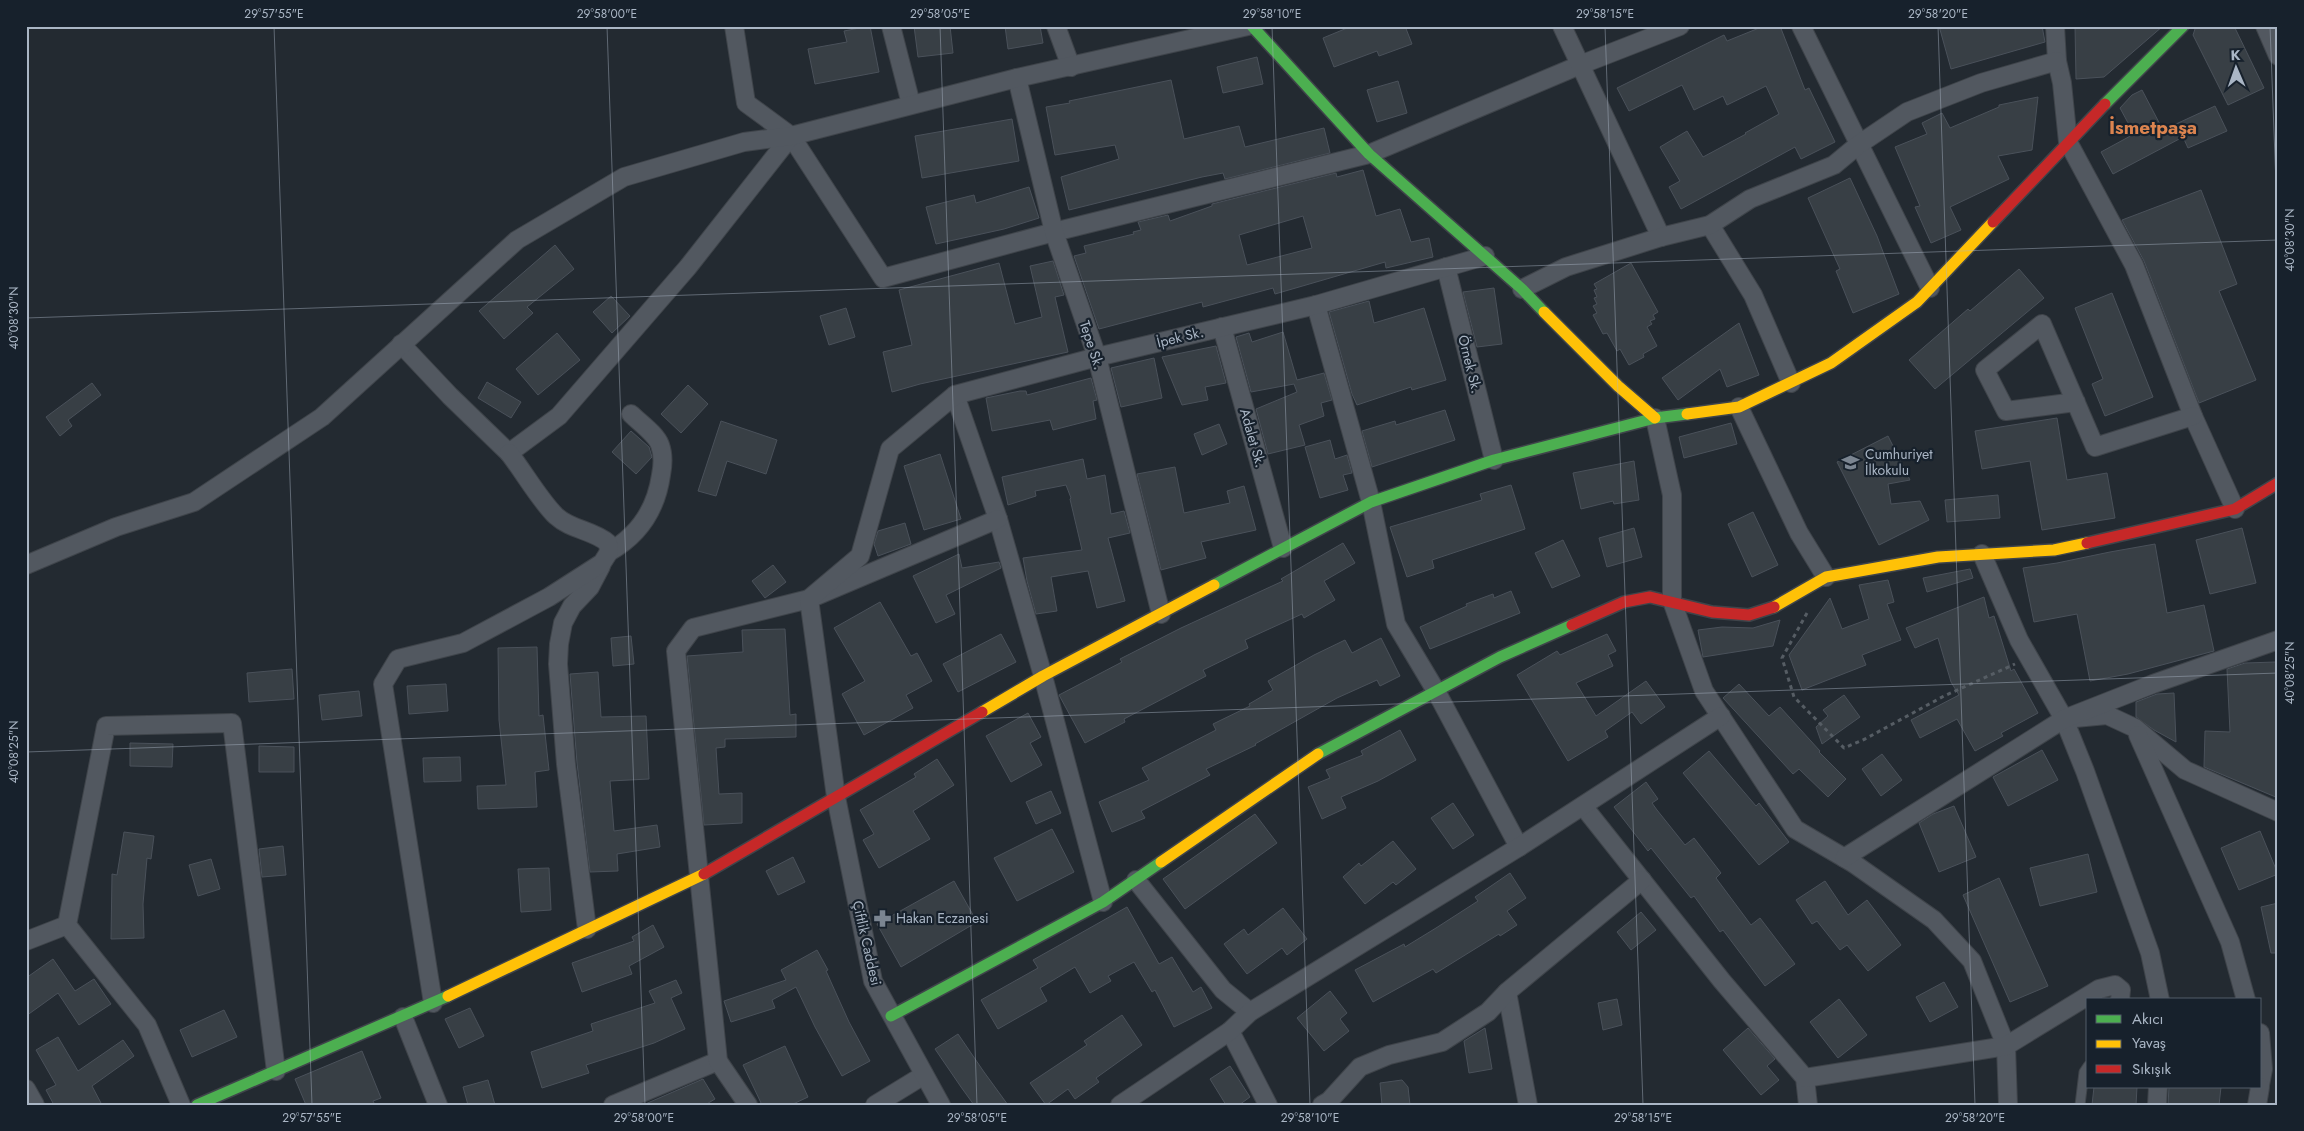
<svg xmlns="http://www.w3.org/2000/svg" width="2304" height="1131" font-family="Jost,sans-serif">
<rect width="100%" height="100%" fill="#232a31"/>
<g fill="#383f45" stroke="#4a515a" fill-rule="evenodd">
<path d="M870,26L879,72L815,84L808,49L847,42L844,31Z"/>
<path d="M914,26H950L953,53L918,57Z"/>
<path d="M1005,26H1040L1043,43L1008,49Z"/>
<path d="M1352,26H1405L1412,44L1379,56L1377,51L1334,67L1323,38Z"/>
<path d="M1764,26H1780L1805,90L1809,88L1835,142L1801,159L1795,147L1681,209L1669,187L1680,181L1660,147L1687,131L1703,157L1746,134L1745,133L1779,114L1766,86L1727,105L1723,96L1694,110L1682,85L1629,111L1617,88L1724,35L1727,41Z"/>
<path d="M1939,26H2042L2045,42L1951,69Z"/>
<path d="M2075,26H2163L2104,77L2076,79Z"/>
<path d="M2196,26H2234L2264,88L2228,105L2193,35Z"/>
<path d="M1257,57L1263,84L1223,93L1217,67Z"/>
<path d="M1171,80L1184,139L1239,126L1245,147L1324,128L1330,153L1225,179L1223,173L1202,177L1069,210L1061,177L1119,159L1115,145L1055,155L1046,107L1070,103L1069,101Z"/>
<path d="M1398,81L1407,113L1377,122L1367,90Z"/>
<path d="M2142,90L2163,130L2215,106L2227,131L2188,148L2183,137L2113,174L2101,152L2134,134L2120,108L2132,95Z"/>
<path d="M2038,97L2032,150L1998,156L2009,179L1950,207L1961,230L1931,243L1915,207L1920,206L1895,147L1927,134L1922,123L1942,113L1950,128L1999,107V105Z"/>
<path d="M1012,119L1019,161L922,178L915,136Z"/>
<path d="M1363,170L1376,216L1400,209L1411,242L1429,238L1433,257L1386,268L1385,262L1275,294L1273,288L1203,307L1202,302L1099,329L1074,256L1086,253L1084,246L1134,234L1133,232L1141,230L1138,222L1168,215L1170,221L1212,206V204L1336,173L1337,177ZM1303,216L1312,248L1247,265L1239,235Z"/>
<path d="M1850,178L1877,236L1899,294L1853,313L1836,271L1840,269L1808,198Z"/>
<path d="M1029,187L1039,218L1004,229L936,244L926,207L974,195L976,203Z"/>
<path d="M2201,190L2237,284L2219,291L2256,380L2199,403L2144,261L2122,220Z"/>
<path d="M555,245L574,269L527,307L533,313L504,339L479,311Z"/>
<path d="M1053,261L1064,295L1055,297L1068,352L920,384L892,392L883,352L912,345L899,290L999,263L1015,324L1042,317L1030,266Z"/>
<path d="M1631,263L1658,312L1653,315L1655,319L1650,321L1652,324L1647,327L1657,346L1643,354L1644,357L1629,365L1620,349L1617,351L1607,333L1603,334L1593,315L1597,313L1593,306L1597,304L1594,298L1597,297L1594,290L1597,289L1594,284Z"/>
<path d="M2019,269L2044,298L1935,389L1909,360L1968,309L1970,311Z"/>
<path d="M1494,288L1502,344L1477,347L1463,292Z"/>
<path d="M2112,293L2153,397L2105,416L2092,384L2103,379L2075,308Z"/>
<path d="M611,296L630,316L612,333L593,312Z"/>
<path d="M1369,301L1374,323L1424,308L1446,380L1412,390L1411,387L1357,405L1352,394L1329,312Z"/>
<path d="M846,308L855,337L829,345L820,316Z"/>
<path d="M1739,323L1759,375L1727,387L1720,369L1678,400L1662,378Z"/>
<path d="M1283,332L1297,380L1324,373L1332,400L1321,403L1324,416L1299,425L1305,445L1268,454L1256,409L1297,392L1294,384L1251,392L1236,337L1249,333L1252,342Z"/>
<path d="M557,333L580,360L538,395L516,369Z"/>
<path d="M1216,346L1226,383L1205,387L1208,400L1182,405L1162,357Z"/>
<path d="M1154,358L1162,398L1121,407L1111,368Z"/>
<path d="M1091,378L1097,400L1093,401L1096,419L1053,430L1050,420L992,431L986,398L1020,391H1026L1027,395Z"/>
<path d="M487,382L521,402L511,418L478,398Z"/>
<path d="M92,383L101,395L68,420L72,426L60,436L46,417Z"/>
<path d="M688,385L708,404L681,433L661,414Z"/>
<path d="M1445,410L1455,440L1372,467L1362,431L1395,421L1396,425Z"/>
<path d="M2057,418L2067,480L2107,473L2115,518L2042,530L2030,461L1982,469L1975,431Z"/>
<path d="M721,421L777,440L766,474L727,461L716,496L698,491Z"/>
<path d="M1731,423L1737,444L1684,458L1679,437Z"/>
<path d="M1219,424L1227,444L1202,455L1194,434Z"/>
<path d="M631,431L649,447L652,457L636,474L612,452Z"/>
<path d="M1888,436L1910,480L1888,484L1891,504L1920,501L1929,520L1879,545L1837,462Z"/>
<path d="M1330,440L1335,459L1347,455L1352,473L1343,475L1348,490L1320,498L1305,447Z"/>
<path d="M940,454L961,519L924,530L904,466Z"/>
<path d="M1083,459L1087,479L1105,475L1111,514L1124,511L1130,533L1108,538L1125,601L1097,608L1088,571L1051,577L1057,611L1036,614L1027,581L1023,558L1082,550L1070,499L1071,498L1066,485L1035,491L1036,496L1008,505L1002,477Z"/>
<path d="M1634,461L1639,500L1614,504L1613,501L1581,509L1573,473Z"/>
<path d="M1175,467L1184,513L1230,503L1227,491L1244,486L1256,530L1201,542L1206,558L1161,570L1137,474Z"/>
<path d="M1511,485L1525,529L1432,560L1434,568L1407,577L1390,527L1482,500L1480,494Z"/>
<path d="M1998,495L2000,518L1947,522L1945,500Z"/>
<path d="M1753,512L1778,565L1752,577L1728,524Z"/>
<path d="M905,523L911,544L878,556L874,544L878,531Z"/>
<path d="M1634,528L1642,557L1607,567L1599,538Z"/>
<path d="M2242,528L2256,583L2210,594L2196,540Z"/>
<path d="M1563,540L1580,576L1552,588L1535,553Z"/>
<path d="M1343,543L1355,563L1324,581L1335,600L1304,618L1302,614L1245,640L1248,648L1203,670L1206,676L1124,719L1125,722L1085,743L1059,695L1122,662L1120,659L1181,628L1283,581L1281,579Z"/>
<path d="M2155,544L2167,613L2204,605L2214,651L2128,674L2090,681L2077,614L2034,622L2023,568L2057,563L2110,552Z"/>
<path d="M959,554L962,568L999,562L1001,568L946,595L955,614L936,623L913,576Z"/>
<path d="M773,565L786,582L765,598L752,581Z"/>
<path d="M1970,569L1973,578L1927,592L1923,578Z"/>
<path d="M1888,580L1894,602L1887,604L1901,640L1862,655L1866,665L1802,690L1789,655L1830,598L1842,629L1869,619L1859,585Z"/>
<path d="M1511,591L1520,613L1430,649L1420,627L1467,606L1466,604L1493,594L1494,598Z"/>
<path d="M1984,597L1989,618L1994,616L2011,671L2014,669L2038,713L2001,733L2003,736L1975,751L1957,719L1920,738L1911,720L1959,695L1951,682L1938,638L1915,648L1906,628Z"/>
<path d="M880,602L911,656L917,653L932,681L906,695L913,708L864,735L842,694L865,681L834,628Z"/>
<path d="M1780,620L1773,646L1703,657L1698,630L1722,627L1753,628Z"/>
<path d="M785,629L790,715L796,714V737L725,739V747L716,748L719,794L742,793V823L704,825L687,656L743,652L742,630Z"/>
<path d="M1001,634L1016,662L958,692L943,664Z"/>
<path d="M1607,634L1616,651L1608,655L1613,666L1576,683L1596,716L1646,681L1665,707L1641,724L1632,712L1605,731L1608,737L1568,761L1517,675L1557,651L1560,655Z"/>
<path d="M631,636L634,664L613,666L611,638Z"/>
<path d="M1381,638L1400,676L1380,686L1377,680L1337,698L1255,744L1256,745L1206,769L1210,775L1141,811L1145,818L1112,832L1099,802L1149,780L1142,768L1216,730L1213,724L1250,706L1249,704L1273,690L1268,681L1314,655L1345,640L1352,653Z"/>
<path d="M537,647L539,716L543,715L549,770L535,772L537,807L478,809L477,786L506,785L499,720L498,648Z"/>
<path d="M2276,662L2278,717V798L2204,767L2205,731L2230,732L2227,669L2245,663Z"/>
<path d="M292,669L294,699L249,702L247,673Z"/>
<path d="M598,672L601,717L646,716L649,779L610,781L614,831L657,825L660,847L617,854L618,871L590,872L577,763L570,674Z"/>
<path d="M446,684L448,711L409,714L407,686Z"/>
<path d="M1739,684L1769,716L1780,707L1820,751L1819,752L1846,779L1828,797L1799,769L1793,774L1723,698Z"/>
<path d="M359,691L362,716L322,720L319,695Z"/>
<path d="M2174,693L2176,742L2154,730L2136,717V702L2157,694Z"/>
<path d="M1844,695L1860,717L1822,744L1816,727L1828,716L1823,710Z"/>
<path d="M1028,713L1041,737L1030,743L1042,765L1011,782L986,736Z"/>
<path d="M1400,730L1416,760L1378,781L1341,797L1346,808L1322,819L1308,787L1330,778L1326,770L1363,755L1361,751Z"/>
<path d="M130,743L173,744L172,767L130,766Z"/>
<path d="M259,746L294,747V772H259Z"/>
<path d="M2042,750L2058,780L2008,806L1993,777Z"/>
<path d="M1709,751L1756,806L1759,803L1789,842L1759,865L1683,773Z"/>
<path d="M1882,754L1902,780L1881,796L1862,769Z"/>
<path d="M460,757L461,781L424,782L423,758Z"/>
<path d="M937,759L954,785L913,811L930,839L879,868L863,840L874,834L860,810L916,777L914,774Z"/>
<path d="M1646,782L1658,799L1652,803L1657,810L1685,845L1694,838L1721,873L1716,878L1751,925L1760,918L1795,964L1765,986L1723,930L1720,932L1694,896L1691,898L1651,848L1648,851L1614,807Z"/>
<path d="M1051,791L1061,813L1036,824L1026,802Z"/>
<path d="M1453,803L1474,835L1453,849L1431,818Z"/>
<path d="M1954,806L1976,857L1939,872L1919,823L1933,814Z"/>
<path d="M1255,814L1277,843L1185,909L1163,879Z"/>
<path d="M1052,829L1074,872L1017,901L994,858Z"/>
<path d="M2260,831L2278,874L2239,890L2221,848Z"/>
<path d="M124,832L154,836L151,859L147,858L143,904L144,938L111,939L112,874L117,875Z"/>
<path d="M1393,841L1416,869L1396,885L1393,882L1365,904L1343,877L1359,863L1361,866Z"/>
<path d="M283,846L286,875L262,877L259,849Z"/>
<path d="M2088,854L2097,892L2040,906L2030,868Z"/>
<path d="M793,857L805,882L778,895L766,871Z"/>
<path d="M211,859L220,889L198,896L189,865Z"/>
<path d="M549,868L551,910L521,912L518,869Z"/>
<path d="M1510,873L1526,898L1507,911L1517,925L1500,936L1499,934L1436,973L1433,969L1373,1002L1355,970L1404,944L1405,947L1436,928L1478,901L1475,897Z"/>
<path d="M1999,878L2048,986L2010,1002L1963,895Z"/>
<path d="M954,881L977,922L901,967L877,924Z"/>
<path d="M1825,881L1848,915L1867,900L1901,945L1868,971L1847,945L1840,950L1817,921L1812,924L1796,900Z"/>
<path d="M2278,903V953H2271L2261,907Z"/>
<path d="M1127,907L1159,964L1172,957L1193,992L1201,987L1212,1008L1174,1027L1155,990L1152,992L1134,962L1108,976L1111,981L1090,993L1075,967L1040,988L1047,1001L998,1029L981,1000L1038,968L1033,960Z"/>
<path d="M1283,908L1307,939L1287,955L1282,948L1247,974L1224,944L1244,929L1248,935Z"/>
<path d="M1641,912L1656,930L1631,950L1617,932Z"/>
<path d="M653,925L664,947L629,966L632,974L582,992L572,963L634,941L632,937Z"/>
<path d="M817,950L828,970L826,971L849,1022L870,1061L842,1076L815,1027L796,987L772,1000L775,1008L731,1022L724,1001L786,980L781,970Z"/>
<path d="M53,959L75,991L94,979L111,1004L79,1025L58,993L26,1016V978Z"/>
<path d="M676,980L682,993L671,998L685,1029L654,1043L586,1065L589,1073L542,1088L531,1052L593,1031L591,1024L655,1003L649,991Z"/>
<path d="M1944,982L1958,1007L1930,1022L1916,997Z"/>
<path d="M1330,991L1347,1013L1340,1019L1349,1031L1324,1051L1297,1018Z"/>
<path d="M1617,999L1622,1025L1603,1030L1598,1003Z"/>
<path d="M1839,999L1867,1035L1838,1058L1810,1022Z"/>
<path d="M470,1008L484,1036L459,1048L445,1019Z"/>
<path d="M224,1010L237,1037L192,1057L180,1030Z"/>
<path d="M1122,1015L1142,1045L1096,1078L1099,1082L1075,1099L1068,1089L1046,1105L1030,1083L1087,1045L1084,1041Z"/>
<path d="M1485,1028L1492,1069L1469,1073L1464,1041Z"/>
<path d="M1748,1028L1775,1059L1767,1066L1779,1080L1761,1095L1723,1050Z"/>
<path d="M958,1034L984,1072L1008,1105H974L961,1087L935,1049Z"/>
<path d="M58,1037L78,1071L123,1040L134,1056L92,1086L102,1105H54L46,1090L56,1085L36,1050Z"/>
<path d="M785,1046L808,1097L791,1105H762L743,1065Z"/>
<path d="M362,1051L381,1098L373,1101L375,1105H306L295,1079Z"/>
<path d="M1230,1066L1250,1097L1239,1105H1226L1210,1079Z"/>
<path d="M703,1079L715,1099L705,1105H643Z"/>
<path d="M488,1080L495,1105H468L463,1087Z"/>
<path d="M1402,1080L1408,1087L1410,1105H1382L1380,1083Z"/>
<path d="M2094,1087H2137L2136,1105H2092Z"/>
<path d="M2169,1087H2221L2219,1105H2168Z"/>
</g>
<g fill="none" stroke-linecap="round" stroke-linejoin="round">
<defs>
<path id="lane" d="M2080,1105L2084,1072L2088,1066"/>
<g id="street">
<path d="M734,26L746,103L791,136L883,278L1054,232L1369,154L1580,65L1680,26"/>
<path d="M891,26L911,104"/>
<path d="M1056,26L1071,67"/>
<path d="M1562,26L1661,237"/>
<path d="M1801,26L1930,288"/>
<path d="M2055,26L2057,61L2062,83L2068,142L2134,265L2193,416L2235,509"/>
<path d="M2265,26L2278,56"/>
<path d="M1017,78L1054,232L1097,357L1161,614"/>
<path d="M1710,225L1753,295L1791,383"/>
<path d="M1446,267L1494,460"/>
<path d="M1522,289L1566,267L1661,237L1710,225L1750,199L1834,165L1858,145L1907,112L1981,83L2057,61"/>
<path d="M1316,305L1371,502L1396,624L1436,691L1519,847"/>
<path d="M1222,327L1283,548"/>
<path d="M401,344L450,396L509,453L559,416L688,267L791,136"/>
<path d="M955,395L998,519L1043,676L1103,902"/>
<path d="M2076,402L2006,411L1985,370L2042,324L2095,447L2193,416"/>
<path d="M1739,407L1799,533L1826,577"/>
<path d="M1655,418L1672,495V601L1704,691L1795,829L1853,863L1934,920L1972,961L2006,1046L2008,1105"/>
<path d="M609,552C639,535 656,510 661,475C663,465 664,456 660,445C656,434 640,423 631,414"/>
<path d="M1982,554L2019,640L2064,719L2107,715L2135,728L2185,770L2278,812"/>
<path d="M26,565L116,527L194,502L322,417L517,240L624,177L744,142L791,136L1017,78L1248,26"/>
<path d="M2064,719L2085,771L2150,953L2160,1000"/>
<path d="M2138,735L2230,942L2246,1000"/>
<path d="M1583,806L1722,981L1805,1078L1808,1105"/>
<path d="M1844,858L2064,719L2153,684L2278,640"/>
<path d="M1136,880L1223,990L1250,1012"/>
<path d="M587,929L566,764L558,664L559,644L563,623L572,606L590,587L601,566"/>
<path d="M26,941L67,925"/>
<path d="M1507,992L1528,1105"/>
<path d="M433,1003L383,684L398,659L463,643L549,597L602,563L609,552L608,543C593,530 571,530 556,516C541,502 523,471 509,453"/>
<path d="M403,1017L438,1105"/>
<path d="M1230,1031L1268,1105"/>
<path d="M2260,1033L2263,1069L2260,1085"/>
<path d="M1805,1078L2006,1046L2099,989L2115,985L2121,990L2120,1000"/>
<path d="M26,1089L35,1105"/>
<path d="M181,1105L147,1025L67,925L106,726L232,723L276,1071"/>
<path d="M613,1105L718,1061"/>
<path d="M748,1105L718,1061L676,651L693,628L809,599L998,519"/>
<path d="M875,1105L924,1075"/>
<path d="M941,1105L873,981L836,797L809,599L860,556L890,449L955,395L1097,357L1316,305L1485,256"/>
<path d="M1120,1105L1230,1031L1250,1012L1519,847L1721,716"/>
<path d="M1322,1105L1329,1101L1360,1067L1389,1055L1442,1042L1488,1012L1507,992L1642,880"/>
<path d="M2157,1105L2158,1087"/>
<path d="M2257,1105L2260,1087"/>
</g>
<g id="fast">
<path d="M1252,26L1369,154L1522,289L1544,312"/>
<path d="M2105,104L2183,26"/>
<path d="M1214,585L1371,502L1494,460L1655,418L1687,414"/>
<path d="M1318,754L1500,657L1572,625"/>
<path d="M891,1016L1103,902L1161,862"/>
<path d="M197,1105L448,996"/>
</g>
<g id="slow">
<path d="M1544,312L1618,386L1655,418"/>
<path d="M1687,414L1739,407L1831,363L1917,302L1993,222"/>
<path d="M1774,607L1826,577L1938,557L2054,550L2087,543"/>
<path d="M982,712L1043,676L1214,585"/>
<path d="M1161,862L1318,754"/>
<path d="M448,996L704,874"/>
</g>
<g id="jam">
<path d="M1993,222L2105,104"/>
<path d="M2087,543L2235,509L2278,483"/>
<path d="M1572,625L1624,602L1650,597L1712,612L1749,615L1774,607"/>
<path d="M704,874L982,712"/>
</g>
</defs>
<use href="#lane" stroke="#3f444a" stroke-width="11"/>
<use href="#street" stroke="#3f444a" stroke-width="20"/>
<use href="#fast" stroke="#3f444a" stroke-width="14"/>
<use href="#slow" stroke="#3f444a" stroke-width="14"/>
<use href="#jam" stroke="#3f444a" stroke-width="14"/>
<path stroke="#565d64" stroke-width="3" stroke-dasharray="4 4" stroke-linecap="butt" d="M1807,613L1782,658L1794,697L1844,748L1865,739L1944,696L2015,664"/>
<use href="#lane" stroke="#525860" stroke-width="9"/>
<use href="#street" stroke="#525860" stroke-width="18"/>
<use href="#fast" stroke="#4caf50" stroke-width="11"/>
<use href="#slow" stroke="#ffc107" stroke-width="11"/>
<use href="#jam" stroke="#c62828" stroke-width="11"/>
</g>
<path fill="none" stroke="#aab6c5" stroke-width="1" stroke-opacity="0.45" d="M274,26L312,1105M607,26L645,1105M940,26L977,1105M1272,26L1310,1105M1605,26L1643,1105M1938,26L1975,1105M2270,26L2278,237M26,318L2278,240M26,752L2278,673"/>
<defs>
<symbol id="school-bare" viewBox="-9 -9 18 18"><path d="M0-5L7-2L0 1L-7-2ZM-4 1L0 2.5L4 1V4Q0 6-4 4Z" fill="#7b8591" stroke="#17212c" stroke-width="2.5" paint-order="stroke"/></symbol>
<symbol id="pharmacy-bare" viewBox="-9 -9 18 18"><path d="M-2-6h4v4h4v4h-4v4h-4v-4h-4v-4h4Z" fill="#7b8591" stroke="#17212c" stroke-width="2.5" paint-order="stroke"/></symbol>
</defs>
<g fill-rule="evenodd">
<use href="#school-bare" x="1838" y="450" width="25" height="25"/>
<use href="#pharmacy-bare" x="870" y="906" width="25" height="25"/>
</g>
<g text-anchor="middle" stroke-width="4.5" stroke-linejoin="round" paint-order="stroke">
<g font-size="14" fill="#aab6c5" stroke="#17212c">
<text transform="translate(1180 337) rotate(-14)" y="5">İpek Sk.</text>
<text transform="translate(1092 345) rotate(72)" y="5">Tepe Sk.</text>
<text transform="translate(1470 364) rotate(76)" y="5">Örnek Sk.</text>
<text transform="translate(1253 438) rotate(74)" y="5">Adalet Sk.</text>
<text transform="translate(867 943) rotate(77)" y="5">Çiftlik Caddesi</text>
</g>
<g font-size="14" fill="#aab6c5" stroke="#17212c" text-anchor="start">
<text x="1865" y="459">Cumhuriyet<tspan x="1865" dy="16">İlkokulu</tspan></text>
<text x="896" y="923">Hakan Eczanesi</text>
</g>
<g font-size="19" font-weight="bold" fill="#dc844f" stroke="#17212c">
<text x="2153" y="134">İsmetpaşa</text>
</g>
</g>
<rect width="2304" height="1131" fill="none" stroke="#17212c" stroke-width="55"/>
<rect x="2086" y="998" width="175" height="90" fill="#17212c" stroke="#525d69"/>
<rect x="2096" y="1015" width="25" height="8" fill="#4caf50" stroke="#525d69"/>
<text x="2132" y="1024" font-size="15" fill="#aab6c5">Akıcı</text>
<rect x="2096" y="1040" width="25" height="8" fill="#ffc107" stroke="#525d69"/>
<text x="2132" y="1048" font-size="15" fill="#aab6c5">Yavaş</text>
<rect x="2096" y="1065" width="25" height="8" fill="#c62828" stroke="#525d69"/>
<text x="2132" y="1074" font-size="15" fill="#aab6c5">Sıkışık</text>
<g transform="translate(2236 68) rotate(358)" stroke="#17212c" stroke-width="4" paint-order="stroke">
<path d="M0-4L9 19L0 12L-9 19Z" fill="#aab6c5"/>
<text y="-8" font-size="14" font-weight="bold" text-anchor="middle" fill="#aab6c5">K</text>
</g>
<rect x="28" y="28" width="2248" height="1076" fill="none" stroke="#aab6c5" stroke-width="2"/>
<g font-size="12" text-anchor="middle" fill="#aab6c5">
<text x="274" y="18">29°57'55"E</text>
<text x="607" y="18">29°58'00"E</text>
<text x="940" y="18">29°58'05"E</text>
<text x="1272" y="18">29°58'10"E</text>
<text x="1605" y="18">29°58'15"E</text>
<text x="1938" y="18">29°58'20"E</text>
<text transform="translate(2290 240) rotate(-90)" y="4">40°08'30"N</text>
<text transform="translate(14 318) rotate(-90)" y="4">40°08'30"N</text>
<text transform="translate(2290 673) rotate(-90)" y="4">40°08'25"N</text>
<text transform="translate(14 752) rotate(-90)" y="4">40°08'25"N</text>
<text x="312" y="1122">29°57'55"E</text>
<text x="644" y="1122">29°58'00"E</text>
<text x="977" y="1122">29°58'05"E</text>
<text x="1310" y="1122">29°58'10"E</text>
<text x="1643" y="1122">29°58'15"E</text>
<text x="1975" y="1122">29°58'20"E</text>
</g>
</svg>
